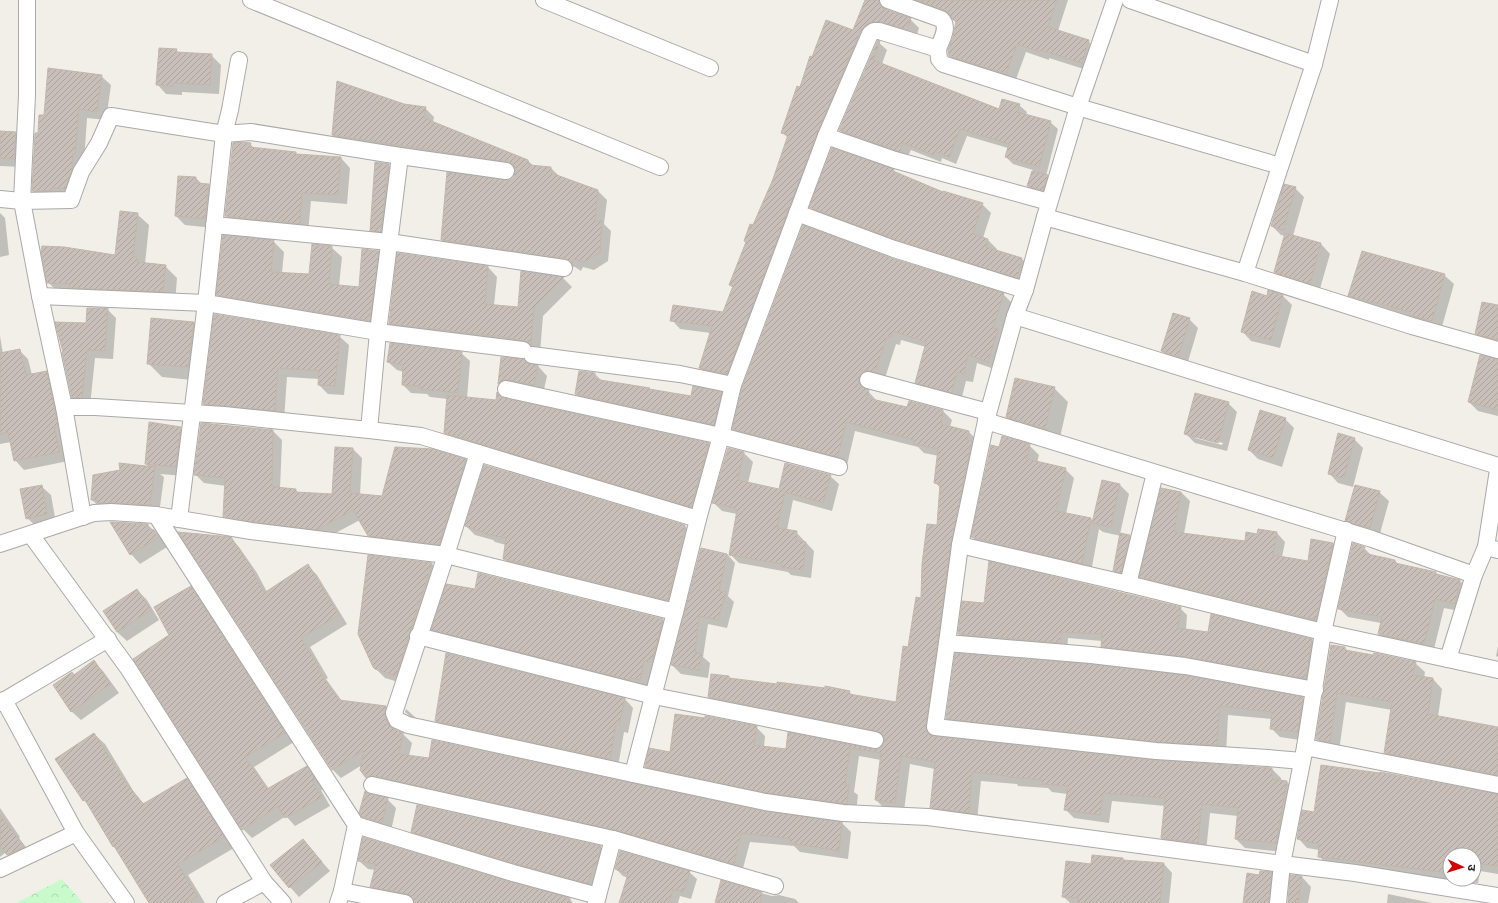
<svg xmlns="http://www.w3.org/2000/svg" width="1498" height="903" font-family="'Titillium Web','Noto Sans Devanagari',sans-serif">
<defs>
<pattern id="park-crowns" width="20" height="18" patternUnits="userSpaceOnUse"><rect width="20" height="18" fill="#c8facc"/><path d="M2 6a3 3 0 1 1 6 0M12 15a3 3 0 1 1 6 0" fill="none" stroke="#acd6af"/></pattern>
<pattern id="building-hatch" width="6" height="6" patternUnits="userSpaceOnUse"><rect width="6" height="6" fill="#c7bfb8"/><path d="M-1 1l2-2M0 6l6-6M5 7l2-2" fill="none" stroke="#aba49e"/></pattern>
</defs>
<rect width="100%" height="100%" fill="#f2efe9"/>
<path fill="url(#park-crowns)" d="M62,879L83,903H16Z"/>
<g fill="#0003" fill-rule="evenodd">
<path d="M867,0H894L887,6V10L910,19L919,28L916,38L870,39L736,382L709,377L700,368L711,333L680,329L672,320L723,313L733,288L730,285L774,180L788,138L782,132L813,58L854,32Z"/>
<path d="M902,0H1068L1058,31L1088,41L1097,50L1090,71L1049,58V60L1026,52L1015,82L959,64L950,55L957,23L953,18Z"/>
<path d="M878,42L887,50L882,64L1000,110L1019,105L1027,112L1026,115L1050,122L1058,129L1046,176L1051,180L1047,194L1033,190L1028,186L1033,170L1013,164L1006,157L1008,148L967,136L956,164L942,158L941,162L911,150L907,158L847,138L840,130Z"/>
<path d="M176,50L179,53L211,55L221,65L219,94L182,92V95L166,94L157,84Z"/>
<path d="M101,76L111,85L106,120L87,118L84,162L74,198L42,200L33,191L45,117Z"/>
<path d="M404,105L425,108L434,117L433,122L528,161L534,166L551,168L560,177L598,191L607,200L604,224L611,231L608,261L594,270L583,267L581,271L575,267L450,248L442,240L505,181H510L515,177L516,170L342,144L333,135Z"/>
<path d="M0,132L15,133L25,142L23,167L0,166Z"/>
<path d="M234,144H250L254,148L295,153L298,155L341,158L350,168L347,204L311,201L308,232L235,225L226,216Z"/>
<path d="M376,163L389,165L398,174L390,240L380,239L371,230Z"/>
<path d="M893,170L897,174L943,194L982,204L991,213L983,238L988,240L997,249L996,251L1022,259L1031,268L1026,286L820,216L811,207Z"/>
<path d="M196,178L202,184L209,185L218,194L214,228L185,225L176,216Z"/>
<path d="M1295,188L1304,197L1293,236L1321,244L1330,254L1319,292L1284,281L1275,272L1285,236L1281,235L1272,226Z"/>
<path d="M0,213L5,218L9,255L0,257Z"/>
<path d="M137,214L149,225L145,264L165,266L177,278L175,303L60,294L48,282L116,256Z"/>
<path d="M273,241L284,252L282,273L310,275L331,247L342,257L339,286L360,288L378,252L389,262L380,331L228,305L217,295Z"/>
<path d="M891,259L1003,294L1012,303L997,370L977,363L973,382L966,381L961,401L925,391L916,382L926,347L901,340L900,345L896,344L884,381L867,387V390L877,401L908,408L943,411L952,420L950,427L969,432L978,441L959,553L934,738L1155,761L1272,769L1281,778V781L1287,782L1296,791L1285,852L1245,848L1236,839L1238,816L1210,813L1206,852L1171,847L1162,838L1165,806L1112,801L1109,823L1074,818L1065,809L1067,794L1052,792L1048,788L1018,786L1017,784L981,781L977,821L940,816L931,807L935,769L910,764L904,811L885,809L876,800L881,760L859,756L854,792L858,795L856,812L655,775L646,766L671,753L756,727L765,736L764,747L787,750L789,734L873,750H879L883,747L885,739L718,706L709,697L728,677L731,679L849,692L854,696L897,704L908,648L922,599L938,526L941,488L935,483L939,456L924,453L918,447L855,431L847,465L742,438L733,429Z"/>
<path d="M488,267L497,277L494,305L519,308L522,272L563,278L572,287L543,316L540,353L399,333L390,323Z"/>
<path d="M1444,275L1454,284L1441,330L1359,305L1350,296Z"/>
<path d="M1283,296L1292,305L1280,348L1251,341L1242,331L1267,297Z"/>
<path d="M1498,306V346L1485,342L1476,333Z"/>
<path d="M107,309L116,318L113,359L95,358L90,406H81L73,397L87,324Z"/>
<path d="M1189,319L1198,328L1187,365L1171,360L1162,351Z"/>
<path d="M194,323L207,337L202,381L162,377L148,363Z"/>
<path d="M0,336L3,354L19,350L28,359L32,375L46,372L55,381L68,461L24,470L15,460L11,442L0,444Z"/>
<path d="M339,336L349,345L344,395L328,394L319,385V379L287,377L284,420L213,413L204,404Z"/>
<path d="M461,353L470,361L467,398L497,401L502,398L709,444L717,452L700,515L453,441L445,432L448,399L430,397L427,394L411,393L403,385L404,372L397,370L388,362Z"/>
<path d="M502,358L538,366L547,376L543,394L508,392L499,384Z"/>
<path d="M1498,360V416L1478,411L1469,402Z"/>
<path d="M595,374L602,381L692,398L721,393L728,400L721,431L583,401L576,394Z"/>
<path d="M1054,388L1068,402L1059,442L1021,431L1007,417Z"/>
<path d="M1228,403L1237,412L1227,451L1195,443L1185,433ZM1195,436L1223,443L1222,445L1195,438Z"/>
<path d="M1285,419L1294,428L1282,467L1258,459L1249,450Z"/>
<path d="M180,428L190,438L185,476L160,474L164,477L159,514L102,509L92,500L149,467L146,464Z"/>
<path d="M273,431L282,440L280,489L295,490L299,493L333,495L353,449L362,458L360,495L383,497L466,460L475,469L448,553L379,545L369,535L360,520L326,538L233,525L224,516L226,486L204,483L195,474Z"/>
<path d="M1354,439L1363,448L1353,487L1338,483L1329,473Z"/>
<path d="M1029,445L1039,455L1037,463L1065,469L1074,478L1066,514L1090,518L1094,522L1103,481L1120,485L1129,494L1120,534L1130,536L1139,545L1123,580L1114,570L1121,536L1103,532L1099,529L1091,572L982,546L972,537L1000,448Z"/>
<path d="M728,449L744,453L753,462L748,483L780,490L830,476L839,484L832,511L793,500L787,530L796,532L814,551L811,578L791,575L788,572L739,563L730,554L737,514L722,511L713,502Z"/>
<path d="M485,466L685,526L694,535L677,609L513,568L504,559L506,545L495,542L493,540L475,535L466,526Z"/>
<path d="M41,486L51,495L56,523L37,527L27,518Z"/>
<path d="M1162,489L1181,492L1190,501L1184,534L1246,543L1258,536L1277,533L1285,542L1282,557L1309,562L1312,540L1333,543L1342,552L1324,628L1149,585L1141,577Z"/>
<path d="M1379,492L1389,501L1379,537L1356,530L1346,520Z"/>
<path d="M148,525L163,540L167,547L140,564L131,554Z"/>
<path d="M230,538L239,547L257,573L267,592L308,566L317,575L347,624L310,647L328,678L326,679L342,701L386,707L395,715L394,726L396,731L403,734L412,743L409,756L763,812L842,823L851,832L848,859L800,852L794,846L750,842L742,872L375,786L366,777L362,765L341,778L332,769Z"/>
<path d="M1364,548L1372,556L1395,561L1399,565L1436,573L1438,575L1460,581L1469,590L1464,612L1444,608L1433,653L1388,643L1379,634L1381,623L1348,617L1339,608Z"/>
<path d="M701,549L727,554L735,563L728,596L734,602L727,628L708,624L703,657L710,663L708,678L681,674L672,665Z"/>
<path d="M369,556L432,564L441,573L405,684L385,678L373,666Z"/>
<path d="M479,574L663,620L672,629L649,688L441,638L433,629L476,590Z"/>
<path d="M190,587L200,597L294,742L254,767L269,789L306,767L316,776L324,789L321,790L330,806L295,826L286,816L252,838L243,829Z"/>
<path d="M137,590L147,600L159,620L127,641L117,632Z"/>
<path d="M985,604L1180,608L1187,615L1186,630L1209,633L1312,640L1319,647L1313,685L1109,654L1102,646V641L1068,638L1067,650L966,641L959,634Z"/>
<path d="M1498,646V657L1496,656Z"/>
<path d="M1345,648L1349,652L1415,663L1425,672L1424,678L1433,679L1442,689L1438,717L1498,728V782L1394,762L1385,752L1392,710L1346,702L1339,751L1326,749L1317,739Z"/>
<path d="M94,662L103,671L119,693L81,720L71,711L74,676Z"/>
<path d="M1303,698L1311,707L1306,741L1280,737L1271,728L1272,719L1228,715L1226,754L956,727L947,718Z"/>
<path d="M625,699L633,708L628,733L624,732L618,767L444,729L436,721Z"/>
<path d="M406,709L416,718V722L405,712Z"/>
<path d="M94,734L105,744L134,792L144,804L186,779L197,790L234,848L188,875L205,903H150L118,850L113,846L90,806L84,800Z"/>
<path d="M370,795L387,799L396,808L391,831L372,826L363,816Z"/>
<path d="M1498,795V874L1480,871L1478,883L1442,881L1328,866L1319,856V850L1307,848L1298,838L1315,813ZM1450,855H1474V879H1450Z"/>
<path d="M418,806L601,847L608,855L596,891L419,839L412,831Z"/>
<path d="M0,808L20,837L19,838L34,858L19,866L6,852L0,857Z"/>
<path d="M303,840L330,871L299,897L290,887Z"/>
<path d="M1093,856L1123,859L1125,861L1164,864L1172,873L1169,903H1070L1063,896L1092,865Z"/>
<path d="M359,861L510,883L570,899L573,903H415V902L380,895L371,886L375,870L368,869Z"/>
<path d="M616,869L689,872L697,879L691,899L680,896L678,903H620L628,878L623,876Z"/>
<path d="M1271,873L1281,883L1279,903H1244L1260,876Z"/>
<path d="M1302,877L1311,887L1308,903H1289Z"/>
<path d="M722,882L772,896L779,895L795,899L799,903H716Z"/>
<path d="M1388,894L1432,903H1387Z"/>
</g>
<g fill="url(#building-hatch)" stroke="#c4b6ab">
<path d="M865,0H879L881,6L884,9L911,18L907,30L882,22H874L868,23L861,30L817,133L727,374L699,368L712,326L670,321L673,305L723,312L733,286L729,285L746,242L744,241L750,224L753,225L773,179L788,135L781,133L797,86L800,87L810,56L812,57L826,20L853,30Z"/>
<path d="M916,0H1057L1048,27L1089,40L1082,63L1040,50V52L1017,44L1006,74L949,56L948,50L953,37L956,21L953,20L948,13L945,10Z"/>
<path d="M878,40L880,41L873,60L999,109L1002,99L1020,104L1017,112L1051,121L1039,167L1005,157L1009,144L960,129L949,157L935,151L933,155L903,143L900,152L839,130Z"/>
<path d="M159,48L177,49L176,52L212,54L210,85L173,83V86L156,85Z"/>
<path d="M48,68L102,75L97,112L79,109L75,154L73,153L72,170L65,189L51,188V191H32L35,133H38L39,115H44Z"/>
<path d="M337,81L404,104L426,107L424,118L528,160L529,165L551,167V173L598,190L595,221H602L600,252L584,262L574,259L572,263L565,259L441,240L447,172L505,180H510L514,177L515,172V167L512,163L507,162L332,135Z"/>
<path d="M0,131L16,132L14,159L0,158Z"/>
<path d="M239,142L251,143L250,147L296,152V154L341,157L338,195L302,193L300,224L225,216L233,143Z"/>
<path d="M832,148L894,169L893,171L943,192V191L983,203L973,234L988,239L986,247L1022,258L1017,278L897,240L809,207Z"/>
<path d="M375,162L389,164L381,232L370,231Z"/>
<path d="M1032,171L1048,175L1043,191L1027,186Z"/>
<path d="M178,176L196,177V183L209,184L205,219L175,216Z"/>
<path d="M1284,184L1296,187L1283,230L1271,226Z"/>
<path d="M120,211L138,213L133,257H137V262L166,265L163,292L69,288L70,284L47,283L41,252L42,246L64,247L115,255Z"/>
<path d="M803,225L891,258L1004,293L993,328L998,329L988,362L968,355L964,374L957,372L952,393L915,383L926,342L893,331L891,337L887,336L875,372L865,371L861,374L859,378V383L861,386L869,390L867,398L907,407L909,401L943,410L941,424L969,431L967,440L972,441L951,544L926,726V731L930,735L934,736L1155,760L1272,768V779L1287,781L1276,843L1235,839L1238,808L1202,804L1198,843L1161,838L1165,798L1103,793L1100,815L1064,810L1068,786L1042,784V780L1008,777V776L972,772L969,813L930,808L935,762L901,756L895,803L875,800L881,753L850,748L845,785H849L847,804L767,793L645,767L649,748L670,752L675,714L705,718V716L757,726L754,745L786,749L788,732L873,749H878L882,746L884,742V737L881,733L877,731L708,697L711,674L729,676V678L777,684V682L825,688V686L850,691L849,694L896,702L903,646L908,647L916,597L921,598L922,564L927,524L937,525L940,484L934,483L938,449L914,444V440L846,422L838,457L732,429L742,388Z"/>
<path d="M1285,233L1321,243L1310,284L1274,272Z"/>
<path d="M223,235L274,240L271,272L309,274L312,244L332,246L329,284L359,287L362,249L379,251L370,321L216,295Z"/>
<path d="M1362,251L1445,274L1432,321L1409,315L1410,312L1348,296Z"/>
<path d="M397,253L488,266L485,304L518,307L521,271L564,277L534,307L531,345L525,341L503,337L389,324Z"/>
<path d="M1268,290L1283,295L1271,340L1241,332L1252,291L1267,296Z"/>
<path d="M1482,302L1498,305V340L1475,334Z"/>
<path d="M87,308H108L105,351L87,350L82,398H72L62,352H63L55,322L86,323Z"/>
<path d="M1173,313L1190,318L1178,357L1161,351Z"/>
<path d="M214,314L340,335L335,386L318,385L319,371L278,368L275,411L203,404Z"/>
<path d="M151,318L194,322L188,367L147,364Z"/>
<path d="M390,343L462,352L458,393L420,389L421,386L402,385L403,365L387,362Z"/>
<path d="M20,349L26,375L47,371L58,425L54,426L60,452L14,461L8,432L0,434V353Z"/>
<path d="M1480,355L1498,359V410L1468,402Z"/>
<path d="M501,357L524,359L527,363L538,365L534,385L508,380H503L498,384Z"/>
<path d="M579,371L595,373L594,379L650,388L649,389L691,396L693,386L722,392L714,425L575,394Z"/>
<path d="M1015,378L1055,387L1045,429L1006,417Z"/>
<path d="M497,392L500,396L504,398L709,443L691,507L444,433L447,395L496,400Z"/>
<path d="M1195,393L1229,402L1218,443L1184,434Z"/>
<path d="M1260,410L1286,418L1273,458L1248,450Z"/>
<path d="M149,422L181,427L176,467L145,464Z"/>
<path d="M201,423L273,430L272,486H275V487L296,489V492L332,494L335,447L353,448L350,493L382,496L395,447L433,449L466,459L439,545L368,536L353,510L317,530L252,522L223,517L225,478L194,475Z"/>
<path d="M1338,433L1355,438L1344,478L1328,474Z"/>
<path d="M1002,436L1030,444L1027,459L1066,468L1056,511L1091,518L1082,564L971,537L991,445L999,447Z"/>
<path d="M728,448L744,452L738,480L779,489L785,463L831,475L823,503L785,492L777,528L797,531L796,541L806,542L803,570L781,567L782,564L729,555L737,510L734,509V508L712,503Z"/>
<path d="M119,463L155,467L150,505L112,503H98L97,500H91L93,475L120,470Z"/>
<path d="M484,465L685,525L668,600L503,559L506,538L485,534V533L465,526Z"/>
<path d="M1102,480L1120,484L1111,527L1092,523Z"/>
<path d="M42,485L47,514L26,519L20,489Z"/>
<path d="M1355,485L1380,491L1370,528L1345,521Z"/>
<path d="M1161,488L1181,492L1174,532L1245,541L1246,532L1257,534L1258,529L1277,532L1273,555L1308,561L1311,539L1333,543L1316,620L1139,577Z"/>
<path d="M110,522L148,524V529L154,530L159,537L130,555Z"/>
<path d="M178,532L231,537L249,564L264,593L308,564L339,615L301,638L320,669L318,670L339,700L386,706L385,716L388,724L393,729L403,733L399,754L429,758L432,740L763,811L842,822L839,851L790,843L791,839L741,833L734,864L615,830L374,776H370L366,778L360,770L364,750L332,770Z"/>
<path d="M1120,533L1130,535L1121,573L1113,571Z"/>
<path d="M1353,543L1365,547L1363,553L1395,560V563L1436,572V574L1460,580L1455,604L1435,599L1424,644L1378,634L1382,617L1338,609Z"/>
<path d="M701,548L727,554L719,591L726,592L718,620L699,616L695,652L702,654L699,670L671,665Z"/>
<path d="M368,555L432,563L396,676L375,669L373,667L358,634Z"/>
<path d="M989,561L1181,607L1178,628L1208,632L1211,614L1312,639L1306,679L1187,657L1101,647L1102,634L1061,632L1060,643L958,634L962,601L984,603Z"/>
<path d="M478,573L663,619L652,662L644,661L640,680L629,678V680L431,630L446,584L475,589Z"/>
<path d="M191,586L285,733L245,757L267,789L307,766L315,779L312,781L322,797L285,818L278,806L242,830L133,659L169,635L154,607Z"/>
<path d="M137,589L151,610L117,632L103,611Z"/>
<path d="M1331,645L1345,647V650L1373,655L1374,653L1416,662L1413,675L1433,678L1428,714L1498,727V775L1384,753L1392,702L1337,693L1330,742L1316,739Z"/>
<path d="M446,653L625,698L619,725H616L610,759L435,721Z"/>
<path d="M955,653L1090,664L1184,675L1303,697L1298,732L1270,729L1272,712L1220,706L1217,745L1157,742L946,719Z"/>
<path d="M94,660L110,684L71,712L53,685L72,672L74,675Z"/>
<path d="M94,733L124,780L143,804L187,778L224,837L178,864L197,896L186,903H149L114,846L113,847L85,800L83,801L55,759Z"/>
<path d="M1321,765L1380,773V772L1498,794V866L1474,863V855H1450V873L1318,857L1319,844L1297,839L1302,810L1314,812Z"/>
<path d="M365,791L370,794L388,798L382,823L362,817L359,813Z"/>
<path d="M417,805L601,846L597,863L594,865L588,884L516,864L411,832Z"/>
<path d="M0,815L24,846L7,855L0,846Z"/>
<path d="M363,837L511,882L570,898L569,903H414L411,896L407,894L370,887L376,864L358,861Z"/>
<path d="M303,839L322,862L289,888L270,865Z"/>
<path d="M620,851L690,871L683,892L673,889L669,903H619L628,874L615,869Z"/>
<path d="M1092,855L1123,858V860L1164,863L1160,903H1077L1078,898L1062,897L1066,861L1091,864Z"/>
<path d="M1260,871L1272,872L1269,903H1243L1247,873L1259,875Z"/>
<path d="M1290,875L1302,876L1298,903H1288Z"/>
<path d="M721,880L762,892L760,903H715Z"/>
</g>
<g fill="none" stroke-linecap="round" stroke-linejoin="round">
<defs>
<g id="minor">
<path d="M27,0V95L22,201L71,200L81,172L99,143L111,116L224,134L251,132L400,156"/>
<path d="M251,0L660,167"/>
<path d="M544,0L710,68"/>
<path d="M1115,0L1078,107L1045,217L1245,273L1412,326L1498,350"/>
<path d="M1130,0L1314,64"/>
<path d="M938,49L939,59L943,64L1078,107L1280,166"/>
<path d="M826,136L895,160L1049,202"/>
<path d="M0,199L22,201L40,296L64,407L83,517"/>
<path d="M797,213L894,249L1025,290"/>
<path d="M1045,217L1025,290L1015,316L986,421L960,545L947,643L1091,655L1185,666L1315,690"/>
<path d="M214,225L389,242L564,268"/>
<path d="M1245,273L1314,64L1330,0"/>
<path d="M40,296L206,303L378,332L523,350"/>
<path d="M1015,316L1498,466"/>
<path d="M532,355L680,374L733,385"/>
<path d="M868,380L988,412"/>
<path d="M506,389L721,436L839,467"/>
<path d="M64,407H95L224,415L369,430L421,436L478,453"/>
<path d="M986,421L1372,539L1474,575"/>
<path d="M369,430L378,332L400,156L506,171"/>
<path d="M1498,470L1486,547L1498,550"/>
<path d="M156,515L356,825L342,891L338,903"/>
<path d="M179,519L206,303L224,134L230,110L239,60"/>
<path d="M698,519L721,436L733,385L826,136L870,34L874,31H879L938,49C941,40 950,27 941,19L888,0"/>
<path d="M31,535L128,668L264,882"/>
<path d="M0,544L94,513L111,512L156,515L251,531L446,555L675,612L633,774L765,802L843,813L928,817L1282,864L1305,747L1498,785"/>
<path d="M960,545L1128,584L1323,632L1498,670"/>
<path d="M1128,584L1155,473"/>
<path d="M418,636L654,696L875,740"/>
<path d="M947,643L935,727L1156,751L1268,758L1302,761"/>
<path d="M1448,659L1474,575L1486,547"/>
<path d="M4,700L76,833L126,903"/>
<path d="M0,703L108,639"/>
<path d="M1305,747L1323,632L1346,530"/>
<path d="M633,774L408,725L397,720L394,713L446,555L478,453L698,519L675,612"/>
<path d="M372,785L613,839L596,903"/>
<path d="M356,825L513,873L598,896"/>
<path d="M613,839L775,886"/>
<path d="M0,869L76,833"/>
<path d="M342,891L405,903"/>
<path d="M225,903L264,882L283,903"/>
<path d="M1278,903L1282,864L1355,873L1498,896"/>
</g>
</defs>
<use href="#minor" stroke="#a9a9a9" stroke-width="18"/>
<use href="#minor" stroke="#fff" stroke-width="16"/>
</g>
<g transform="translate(1462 867) rotate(94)"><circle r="19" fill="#ffffff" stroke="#a7a7a7"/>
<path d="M0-3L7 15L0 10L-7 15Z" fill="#d40000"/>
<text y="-6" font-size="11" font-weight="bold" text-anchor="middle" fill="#222222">उ</text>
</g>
</svg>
